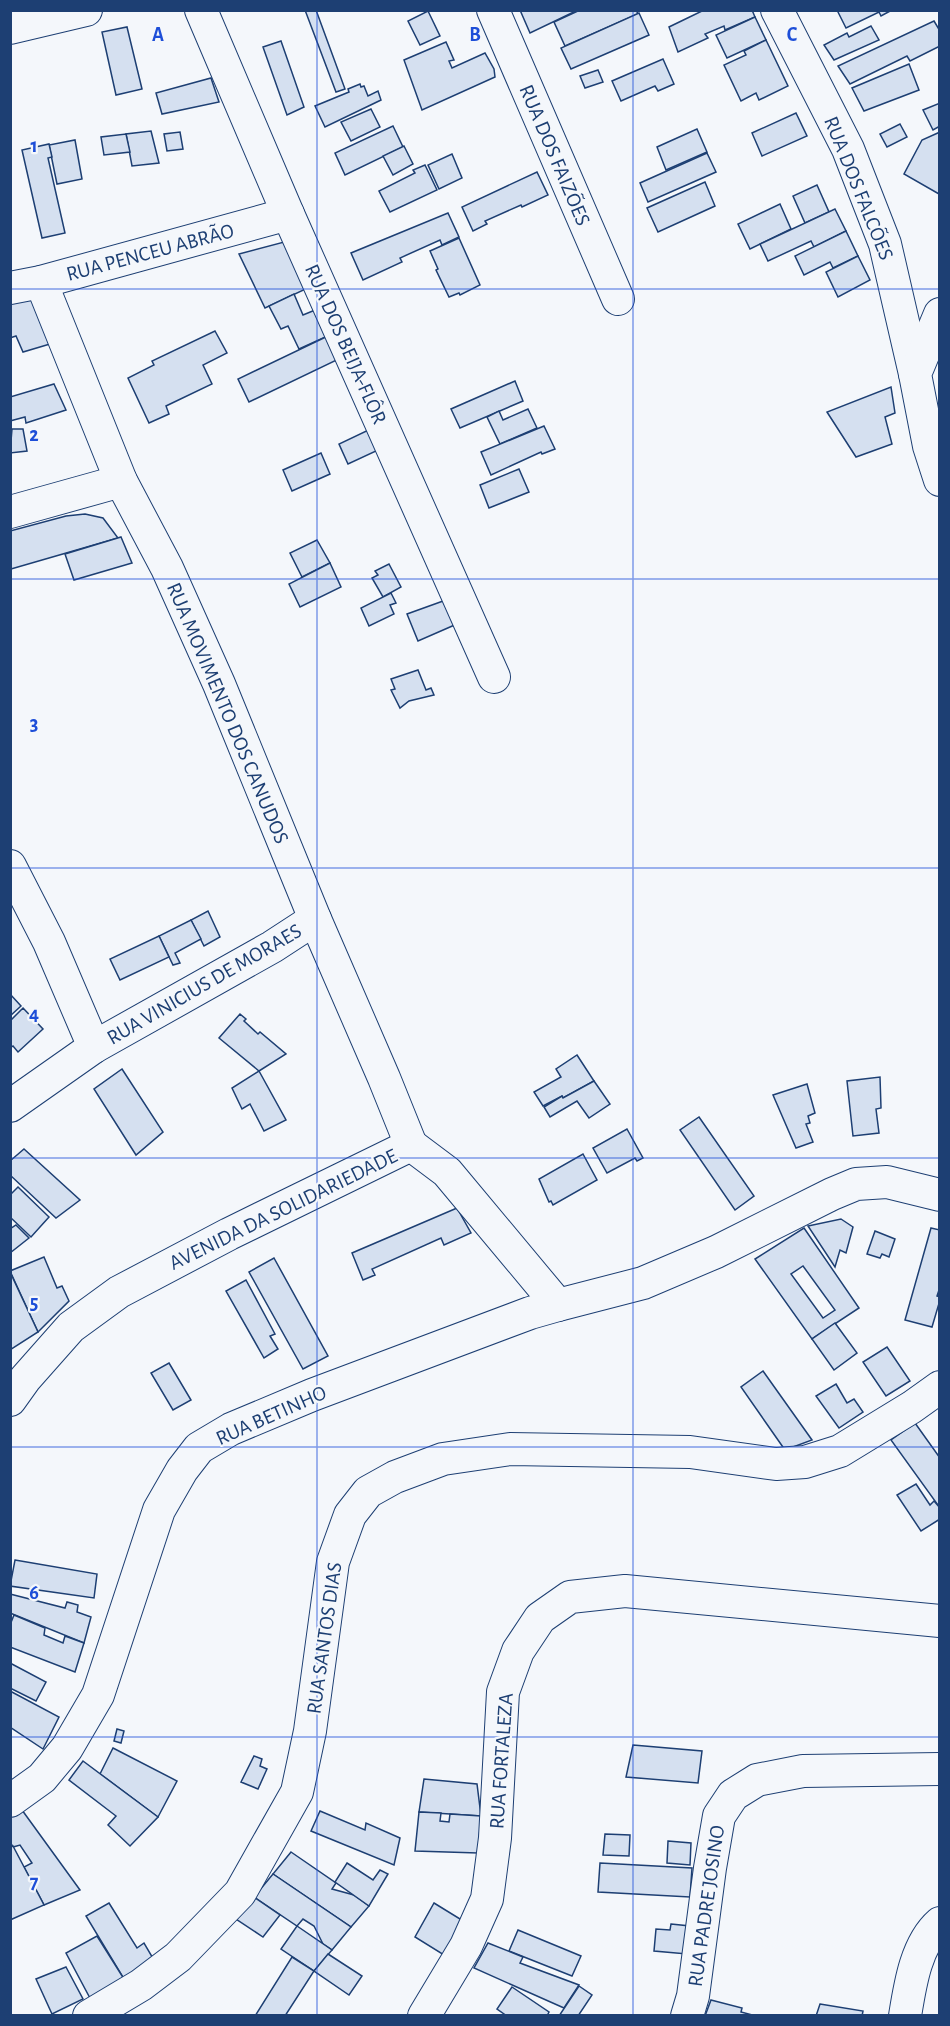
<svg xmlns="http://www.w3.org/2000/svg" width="950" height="2026" font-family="'Alegreya Sans',sans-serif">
<rect width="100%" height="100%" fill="#f4f7fb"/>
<g fill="#d5e0f0" stroke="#1d3f73" stroke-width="1.5" fill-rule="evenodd">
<path d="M305,10H316L345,89L336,92Z"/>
<path d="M520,10H578L530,33Z"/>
<path d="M580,10H636L638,14L565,46L554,22Z"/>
<path d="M704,10H752L755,17L725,30L724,26L705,34L708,38L678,52L669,27Z"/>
<path d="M837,10H892L881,16L879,12L846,28Z"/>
<path d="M428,11L440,36L420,45L408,21Z"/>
<path d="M639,13L649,35L571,69L561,48Z"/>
<path d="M755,17L766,40L727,58L716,35Z"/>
<path d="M934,21L940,31V46L910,61L907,56L850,84L838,66Z"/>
<path d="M871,26L879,40L834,60L824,45L847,33L849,37Z"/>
<path d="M127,27L142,89L116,95L102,32Z"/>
<path d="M766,40L788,86L759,100L756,93L741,101L724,65L746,55L744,51Z"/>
<path d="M281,41L304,107L287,115L263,47Z"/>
<path d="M446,42L454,60L449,61L452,68L485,53L494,69L495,77L422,110L404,60Z"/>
<path d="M663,59L674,84L658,91L655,86L621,101L612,81Z"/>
<path d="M909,64L919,90L864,111L852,88Z"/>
<path d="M598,70L603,82L585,88L580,76Z"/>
<path d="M211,78L219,102L162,114L156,93Z"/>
<path d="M360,84L361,87L364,86L368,96L378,91L381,100L325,127L315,106L349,92L348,89Z"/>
<path d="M940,103V126L933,130L923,110Z"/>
<path d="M371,109L380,127L351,141L341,122Z"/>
<path d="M796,113L807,136L762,156L752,133Z"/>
<path d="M900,124L907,137L887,147L880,134Z"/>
<path d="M393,126L403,147L345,175L335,153Z"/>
<path d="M697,129L707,152L666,170L657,147Z"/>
<path d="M151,131L159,163L132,166L126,134Z"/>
<path d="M180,132L183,149L167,151L164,134Z"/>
<path d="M940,132V193L939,194L904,174L922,140Z"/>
<path d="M126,134L130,152L104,155L101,137Z"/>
<path d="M75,140L82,179L57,184L49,145Z"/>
<path d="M49,144L52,157L48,158L65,233L42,238L22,150Z"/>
<path d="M404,146L413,164L393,175L383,156Z"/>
<path d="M707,153L716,172L648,202L640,183Z"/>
<path d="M452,154L462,178L439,189L428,165Z"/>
<path d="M425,165L437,190L390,212L379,191L415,173L413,170Z"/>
<path d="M537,172L548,195L522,207L521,205L485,221L487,224L473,231L462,207Z"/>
<path d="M705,182L715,206L658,232L647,208Z"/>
<path d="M817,185L829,212L805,223L793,196Z"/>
<path d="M780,204L791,229L750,249L738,224Z"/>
<path d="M835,209L846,231L814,247L811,241L768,261L760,244Z"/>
<path d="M448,213L459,237L442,245L440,240L400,258L402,262L363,280L351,253Z"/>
<path d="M846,231L858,256L833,268L830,262L804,275L795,256Z"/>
<path d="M459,238L480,285L460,295L459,293L449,297L436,270L438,269L430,251Z"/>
<path d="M284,242L310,287L265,308L239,254Z"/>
<path d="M858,256L870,280L838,297L826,272Z"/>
<path d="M30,292L50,344L23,352L16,336L10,338V297Z"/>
<path d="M294,294L303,315L320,308L332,334L299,349L288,326L281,329L269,306Z"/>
<path d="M215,331L227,353L203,365L212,384L166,406L169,414L149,423L128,378L154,365L152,361Z"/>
<path d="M332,334L343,357L249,402L238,379Z"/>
<path d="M515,381L523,401L460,428L451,409Z"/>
<path d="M54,384L66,410L26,423L25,417L10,421V397Z"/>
<path d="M891,387L895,413L885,417L892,444L856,457L827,412Z"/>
<path d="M528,409L537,428L500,444L487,417L499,411L503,420Z"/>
<path d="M379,425L389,445L348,464L339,444Z"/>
<path d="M544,426L555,449L542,454L541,452L491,475L481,452Z"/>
<path d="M12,429H23L27,451L10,453Z"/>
<path d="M321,453L330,474L292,491L283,470Z"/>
<path d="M519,469L529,492L489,508L480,485Z"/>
<path d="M85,514L103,518L118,538L11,569L10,531L66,516Z"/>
<path d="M121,537L132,563L74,580L65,554Z"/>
<path d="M317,540L330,563L302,577L290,553Z"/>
<path d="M330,563L341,587L300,607L289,584Z"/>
<path d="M389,564L401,587L383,597L372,578L378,575L375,571Z"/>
<path d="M391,593L396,603L390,605L394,614L369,626L361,608Z"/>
<path d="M457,596L466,620L418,641L407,614Z"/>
<path d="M418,670L426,690L431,688L434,695L409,701L400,708L391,690L395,689L391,679Z"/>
<path d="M208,911L220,937L204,946L191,920Z"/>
<path d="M191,920L201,939L175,953L180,963L173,965L159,936Z"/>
<path d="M159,936L169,957L120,980L110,959Z"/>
<path d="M10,994L21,1006L10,1016Z"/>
<path d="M23,1008L43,1029L18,1052L13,1046L10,1048V1021Z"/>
<path d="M240,1014L246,1019L244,1021L258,1034L260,1032L286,1054L259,1071L219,1038Z"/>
<path d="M577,1055L594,1081L563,1098L562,1096L543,1106L534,1092L561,1077L556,1069Z"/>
<path d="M122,1069L163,1132L136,1155L94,1089Z"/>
<path d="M259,1071L286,1120L264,1131L250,1104L242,1109L232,1088Z"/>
<path d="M880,1077L881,1108L876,1109L879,1133L853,1136L847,1081Z"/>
<path d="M594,1081L610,1104L589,1118L577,1101L550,1117L544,1107L562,1096L563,1098Z"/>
<path d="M807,1084L815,1113L808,1116L810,1123L806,1124L813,1142L796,1148L773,1095Z"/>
<path d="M699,1117L754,1196L735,1210L680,1130Z"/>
<path d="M627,1129L643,1158L637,1161L635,1158L607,1173L593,1148Z"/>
<path d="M24,1149L80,1200L56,1218L10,1175V1161Z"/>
<path d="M583,1154L597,1180L553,1205L551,1201L549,1202L539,1179Z"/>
<path d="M18,1187L49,1217L31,1237L10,1217V1195Z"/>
<path d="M457,1208L471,1233L444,1245L441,1238L372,1269L375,1275L363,1280L352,1253Z"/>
<path d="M841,1219L853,1227L846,1253L840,1250L835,1267L808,1226Z"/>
<path d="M16,1225L29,1238L10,1253V1229Z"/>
<path d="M804,1228L859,1308L812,1339L755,1259ZM803,1266L835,1310L823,1318L791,1274Z"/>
<path d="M931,1228L940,1230V1287L937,1296L940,1297V1300L932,1327L905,1320Z"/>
<path d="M875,1231L895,1239L889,1257L882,1254L880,1258L867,1254Z"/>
<path d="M44,1257L57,1288L62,1286L69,1301L38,1332L10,1271Z"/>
<path d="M274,1258L328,1356L303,1369L249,1272Z"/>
<path d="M10,1272L38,1332L10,1350Z"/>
<path d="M246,1280L275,1334L270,1336L278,1349L264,1358L226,1291Z"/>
<path d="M835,1323L857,1353L834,1370L812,1339Z"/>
<path d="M887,1347L910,1381L886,1396L863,1362Z"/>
<path d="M169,1363L191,1400L173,1410L151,1373Z"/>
<path d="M763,1371L812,1440L785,1450L741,1387Z"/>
<path d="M836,1384L847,1403L854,1399L863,1412L839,1428L816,1396Z"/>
<path d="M915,1423L940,1458V1508L891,1440Z"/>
<path d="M916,1484L930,1505L934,1501L940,1508V1519L921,1531L897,1495Z"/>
<path d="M15,1560L97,1574L94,1598L10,1586Z"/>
<path d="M10,1594L65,1608L67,1602L78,1605L77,1612L91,1617L84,1643L10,1613Z"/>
<path d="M14,1615L45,1628L44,1635L63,1643L65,1636L84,1643L75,1672L10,1647V1625Z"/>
<path d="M10,1663L46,1682L36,1701L10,1688Z"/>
<path d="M10,1691L59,1717L43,1749L10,1727Z"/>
<path d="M117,1729L124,1731L121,1743L114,1741Z"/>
<path d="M633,1745L702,1751L698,1783L626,1777Z"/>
<path d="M113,1748L177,1781L158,1817L100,1774Z"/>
<path d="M254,1756L262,1759L260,1766L267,1769L258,1789L241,1782Z"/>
<path d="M83,1761L158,1817L130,1846L108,1825L116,1816L69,1780Z"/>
<path d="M424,1779L477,1784L481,1816L419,1812Z"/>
<path d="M22,1810L80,1890L44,1905L24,1867L32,1863L20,1845L13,1847L10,1842V1817Z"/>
<path d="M320,1811L365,1830L366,1823L400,1838L394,1865L311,1831Z"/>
<path d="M419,1812L441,1813L440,1821L449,1822L450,1814L481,1816L478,1853L415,1851Z"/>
<path d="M605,1834L630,1835L629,1856L603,1855Z"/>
<path d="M668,1841L691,1843L690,1865L667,1863Z"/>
<path d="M13,1846L44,1905L10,1920V1848Z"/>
<path d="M291,1852L336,1883L332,1889L354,1895L369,1906L351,1927L273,1874Z"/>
<path d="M347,1863L373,1880L380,1870L388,1874L369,1906L335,1882Z"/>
<path d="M600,1863L692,1868L690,1897L598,1892Z"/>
<path d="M273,1874L351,1927L332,1950L323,1944L314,1926L303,1919L297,1926L254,1897Z"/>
<path d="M254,1897L280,1915L263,1937L236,1919Z"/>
<path d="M109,1903L137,1948L144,1943L154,1960L124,1979L86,1916Z"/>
<path d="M434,1903L465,1922L444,1955L415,1937Z"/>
<path d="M671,1924L690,1926L687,1954L654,1951L656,1929L670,1930Z"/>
<path d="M297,1926L332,1950L314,1971L281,1949Z"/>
<path d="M518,1930L581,1956L572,1976L509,1951Z"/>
<path d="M97,1936L124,1979L91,2000L66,1953Z"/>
<path d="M488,1943L523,1957L520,1963L579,1985L564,2008L474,1968Z"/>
<path d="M328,1954L362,1976L349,1995L314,1971Z"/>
<path d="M292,1957L314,1971L285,2016H255Z"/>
<path d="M66,1967L83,1999L52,2014L36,1979Z"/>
<path d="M579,1986L592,1995L578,2016H559Z"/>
<path d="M512,1987L549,2012L547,2016H507L497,2009Z"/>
<path d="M711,2000L742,2008L741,2012L756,2016H705Z"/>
<path d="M820,2004L863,2011L862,2016H816Z"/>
</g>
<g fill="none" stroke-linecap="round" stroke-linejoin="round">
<defs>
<g id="minor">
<path d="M201,10L288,214L494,677"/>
<path d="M493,10L618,299"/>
<path d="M777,10L848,149L885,244L915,374"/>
<path d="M10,28L86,10"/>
<path d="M41,282L121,481L167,568L219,684L315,919L384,1078L411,1145"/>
<path d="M10,288L41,282L288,214"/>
<path d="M940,314L915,374L929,446L940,480"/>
<path d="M10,512L121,481"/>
<path d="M10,866L49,942L94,1047"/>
<path d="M10,1106L94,1047L272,947L315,919"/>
<path d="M10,1400L25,1379L71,1327L119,1292L229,1234L411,1145L447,1172L558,1305L643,1283L716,1252L832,1194L856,1184L887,1182L940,1195"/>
<path d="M10,1801L42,1778L67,1748L98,1695L159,1510L182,1470L199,1448L231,1429L312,1395L530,1313L558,1305"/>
<path d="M89,2016L141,1985L178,1957L240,1893L297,1792L310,1731L333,1562L350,1515L368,1492L395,1477L443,1459L510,1449L690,1452L776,1464L805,1462L840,1451L912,1407L940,1387"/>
<path d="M424,2016L466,1946L487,1899L495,1838L503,1692L518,1651L540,1618L570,1597L625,1591L940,1621"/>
<path d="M687,2016L693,1996L710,1868L719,1816L733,1795L757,1780L803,1771L940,1769"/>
<path d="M905,2016C910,1985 916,1944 940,1923"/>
</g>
</defs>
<use href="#minor" stroke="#1d3f73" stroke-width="34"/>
<use href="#minor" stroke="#f4f7fb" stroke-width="32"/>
</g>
<path fill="none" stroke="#1d4ed8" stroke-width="1.5" stroke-opacity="0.55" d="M317,10V2016M633,10V2016M10,289H940M10,579H940M10,868H940M10,1158H940M10,1447H940M10,1737H940"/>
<g text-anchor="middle" stroke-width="4.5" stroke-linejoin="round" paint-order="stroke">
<g font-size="21" fill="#1d3f73" stroke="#f4f7fb">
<text transform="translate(555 155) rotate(67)" y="7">RUA DOS FAIZÕES</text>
<text transform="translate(859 188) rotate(68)" y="7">RUA DOS FALCÕES</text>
<text transform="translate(150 252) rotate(-15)" y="7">RUA PENCEU ABRÃO</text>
<text transform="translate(346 344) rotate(66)" y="7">RUA DOS BEIJA-FLÔR</text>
<text transform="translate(228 713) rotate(67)" y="7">RUA MOVIMENTO DOS CANUDOS</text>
<text transform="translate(204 984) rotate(-30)" y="7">RUA VINICIUS DE MORAES</text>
<text transform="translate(283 1209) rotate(-26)" y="7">AVENIDA DA SOLIDARIEDADE</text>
<text transform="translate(271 1415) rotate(-24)" y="7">RUA BETINHO</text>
<text transform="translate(324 1638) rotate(-82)" y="7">RUA SANTOS DIAS</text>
<text transform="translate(501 1761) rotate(-86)" y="7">RUA FORTALEZA</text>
<text transform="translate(706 1906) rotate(-82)" y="7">RUA PADRE JOSINO</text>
</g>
</g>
<g font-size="20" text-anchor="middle" font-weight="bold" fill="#1d4ed8" stroke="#f4f7fb" stroke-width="4.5" stroke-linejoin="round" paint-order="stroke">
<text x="158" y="41">A</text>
<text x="475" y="41">B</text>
<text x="792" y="41">C</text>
<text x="34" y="152">1</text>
<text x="34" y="441">2</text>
<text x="34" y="730">3</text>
<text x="34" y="1020">4</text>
<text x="34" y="1309">5</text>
<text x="34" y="1599">6</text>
<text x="34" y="1888">7</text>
</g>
<rect width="950" height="2026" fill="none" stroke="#1d3f73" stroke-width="24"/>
</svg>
